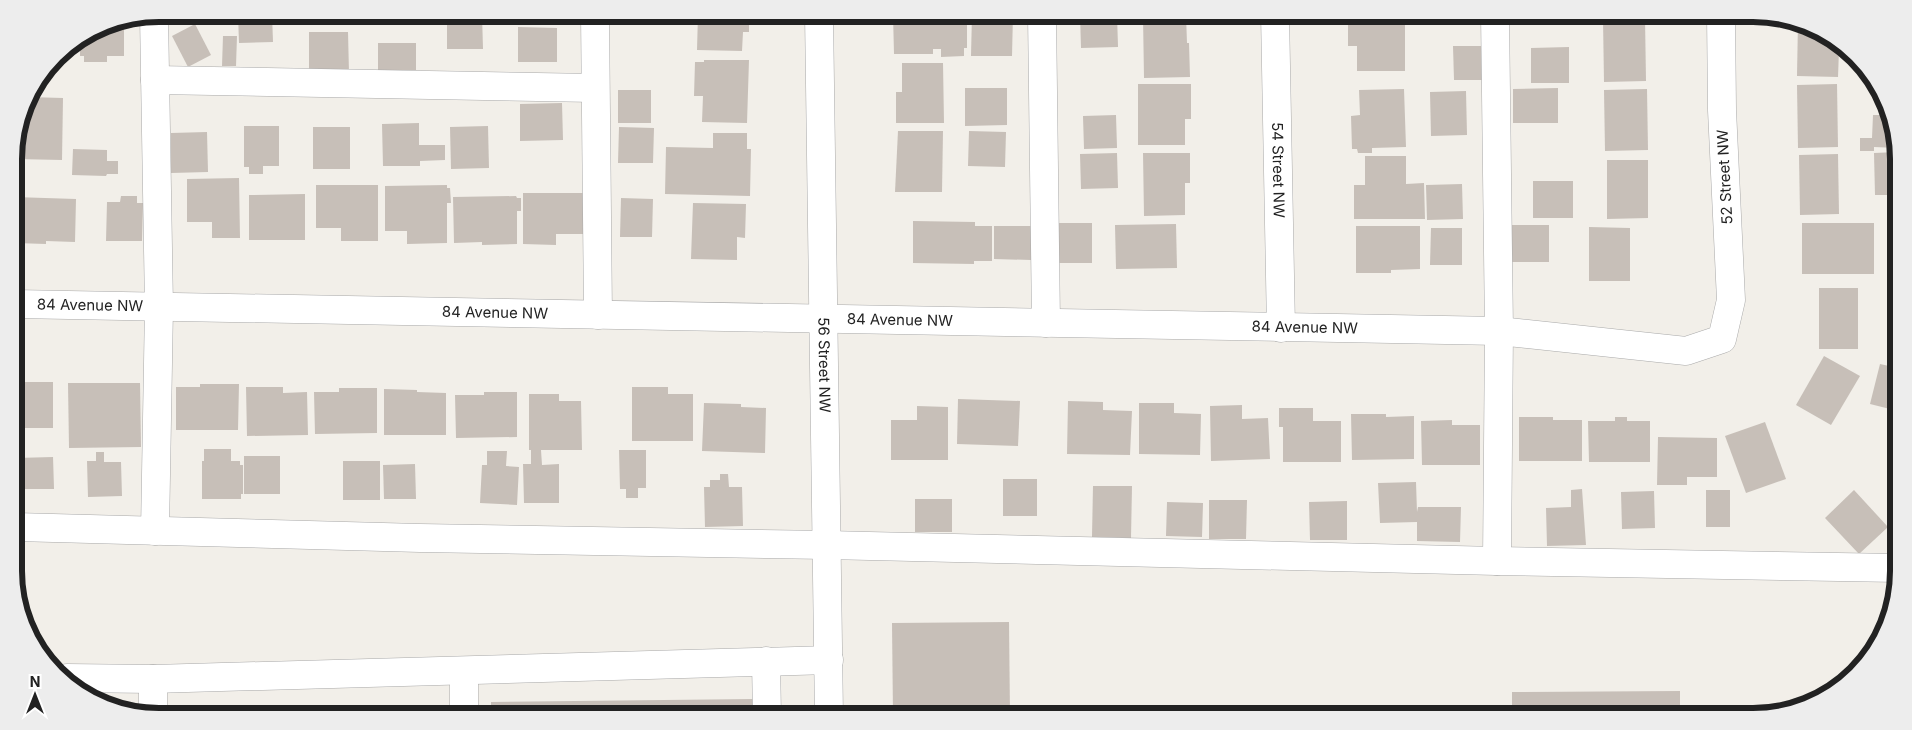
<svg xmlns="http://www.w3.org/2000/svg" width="1912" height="730" font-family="Inter,sans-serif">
<rect width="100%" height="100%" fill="#f2efe9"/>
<g fill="#c7bfb8">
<path d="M238,14H272L273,42L239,43Z"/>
<path d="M447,14H482L483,49H447Z"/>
<path d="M614,14H675V19L614,18Z"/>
<path d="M698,14H749V32H743L742,51L697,50Z"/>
<path d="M893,14H967V48H964V56L941,57V49H933V54H894Z"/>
<path d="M972,14H1013L1012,56H971Z"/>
<path d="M1080,14H1117L1118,47L1081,48Z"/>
<path d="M1186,15L1187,43H1189L1190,77L1144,78L1143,16Z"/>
<path d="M1405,16V71H1357V46H1348V17Z"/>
<path d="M1645,18L1646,81L1604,82L1603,19Z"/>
<path d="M124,21V56H107V62H84V56H80V39L104,25Z"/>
<path d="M1798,21L1839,50L1838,77L1797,76Z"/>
<path d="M195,24L211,55L188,67L172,36Z"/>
<path d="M518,27L557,28V62H518Z"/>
<path d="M309,32H348L349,73H309Z"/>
<path d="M223,36H237L236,66H222Z"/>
<rect x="378" y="43" width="38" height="27"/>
<path d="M1453,46H1484L1485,80H1454Z"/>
<path d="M1569,47V83H1531V48Z"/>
<path d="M704,60H749L747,123L702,122L703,96H694L695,62H704Z"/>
<path d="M902,63H943L944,123H896V92H902Z"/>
<path d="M1138,84H1191V119H1185V145H1138Z"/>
<path d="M1837,84L1838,147L1798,148L1797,85Z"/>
<path d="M965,88H1007V125L965,126Z"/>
<path d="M1558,88V123H1513V89Z"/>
<path d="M1404,89L1406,147L1372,148V153H1358L1357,149H1352L1351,116L1360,115L1359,90Z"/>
<path d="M1647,89L1648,150L1605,151L1604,90Z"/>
<rect x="618" y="90" width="33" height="33"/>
<path d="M1466,91L1467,135L1431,136L1430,92Z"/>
<path d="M28,97L63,98L62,160L15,159V146Z"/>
<path d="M562,103L563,140L520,141V104Z"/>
<path d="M1116,115L1117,148L1084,149L1083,116Z"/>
<path d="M1873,115H1887L1897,140V148L1874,147V151H1860V138H1872Z"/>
<path d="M419,123V145H445V160L420,161V166H383L382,124Z"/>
<path d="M244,126H279V166H263V174H249V167H244Z"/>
<path d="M488,126L489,168L451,169L450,127Z"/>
<rect x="313" y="127" width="37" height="42"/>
<path d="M619,127L654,128L653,163H618Z"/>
<path d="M898,131H943L942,192H895Z"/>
<path d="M969,131L1006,132L1005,167L968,166Z"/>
<path d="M207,132L208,172L171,173V133Z"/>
<path d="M713,133H747V149H751L750,196L665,194L666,147L713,148Z"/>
<path d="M73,149L107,150V161H118V174H107L106,176L72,175Z"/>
<path d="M1897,152V195H1875L1874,153Z"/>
<path d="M1117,153L1118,188L1081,189L1080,154Z"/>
<path d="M1143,153H1190V183H1185V215L1144,216Z"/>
<path d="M1838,154L1839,214L1800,215L1799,155Z"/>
<path d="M1365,156H1406V184L1424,183L1425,219H1354V185H1365Z"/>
<path d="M1607,160H1648V218L1607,219Z"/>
<path d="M239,178L240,238H212V222H187V179Z"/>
<rect x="1533" y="181" width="40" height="37"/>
<path d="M1462,184L1463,219L1427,220L1426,185Z"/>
<path d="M316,185H378V241H341V228H316Z"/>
<path d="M447,185V188H450L451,203H447V243L407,244V231H385V186Z"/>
<path d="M523,193H584V234H556V245L523,244Z"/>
<path d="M305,194V240H249V195Z"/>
<path d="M121,196H137V203H143L142,241H106L107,202H120Z"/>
<path d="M516,196L517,198H521V211H517V244L482,245V242L454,243L453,197Z"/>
<path d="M14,197L76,199L75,242L46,241V244L15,243Z"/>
<path d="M621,198L653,199L652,237H620Z"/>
<path d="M693,203L746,204L745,238L737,237V260L691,259Z"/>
<path d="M913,221L975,222V226H992V261H974V264L913,263Z"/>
<path d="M1057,223H1092V263H1058Z"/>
<rect x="1802" y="223" width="72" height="51"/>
<path d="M1176,224L1177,268L1116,269L1115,225Z"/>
<rect x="1512" y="225" width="37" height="37"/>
<path d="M994,226H1031V260L994,259Z"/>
<path d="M1356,226H1420V269L1391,270V273H1356Z"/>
<path d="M1589,227L1630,228V281H1589Z"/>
<path d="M1431,228H1462V265H1430Z"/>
<rect x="1893" y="248" width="4" height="33"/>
<rect x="1895" y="287" width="2" height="28"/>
<rect x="1819" y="288" width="39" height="61"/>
<path d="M1824,356L1860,376L1831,425L1796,405Z"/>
<path d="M1880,364L1898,368V411L1870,404Z"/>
<path d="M15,382H53V428H16Z"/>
<path d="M68,383H140L141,447L69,448Z"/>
<path d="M200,384H239L238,430H176V387H200Z"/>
<path d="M246,387H283V393L307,392L308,435L247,436Z"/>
<path d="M632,387H668V394H693V441H632Z"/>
<path d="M339,388H377V433L315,434L314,392H339Z"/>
<path d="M384,389L417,390V392L446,393V435H384Z"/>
<path d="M484,392H517V437L456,438L455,395H484Z"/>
<path d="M529,394H559V401H581L582,450H541L542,465L559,464V503H524L523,464H531V450H529Z"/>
<path d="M958,399L1020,401L1018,446L957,444Z"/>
<path d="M1068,401L1103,402V410L1132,411L1130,455L1067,454Z"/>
<path d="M704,403L741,404V407L766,408L765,453L702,451Z"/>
<path d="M1139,403H1174V413L1201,414L1200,455L1139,454Z"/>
<path d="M1242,405V419L1268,418L1270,459L1211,461L1210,406Z"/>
<path d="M917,406L948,407V460H891V420H917Z"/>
<path d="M1279,408H1313V421H1341V462H1283V427H1279Z"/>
<path d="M1351,414H1386V417L1414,416V459L1352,460Z"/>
<path d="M1519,417H1553V420H1582V461H1519Z"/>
<path d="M1615,417H1627V421H1650V462H1589L1588,421H1615Z"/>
<path d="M1452,420V425H1480V465H1422L1421,421Z"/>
<path d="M1765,422L1786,479L1746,493L1725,436Z"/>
<path d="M1658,437L1717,438V477H1687V485H1657Z"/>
<path d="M204,449H231V461H240V465H243V494H241V499H202V461H204Z"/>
<path d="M619,450H646V488H638V498H626V489H620Z"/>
<path d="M487,451H507L506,466L519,467L517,505L480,503L482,465H487Z"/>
<path d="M96,452H104V462H121L122,496L88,497L87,461H96Z"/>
<rect x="244" y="456" width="36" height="38"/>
<path d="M53,457L54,489H16V458Z"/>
<rect x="343" y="461" width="37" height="39"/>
<path d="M415,464L416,499H384L383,465Z"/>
<path d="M720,474H728L729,487H742L743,526L705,527L704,487H710V480H720Z"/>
<rect x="1003" y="479" width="34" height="37"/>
<path d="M1416,482L1417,512L1418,507H1461L1460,542L1417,541V522L1380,523L1378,483Z"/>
<path d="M1093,486H1132L1131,538L1092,537Z"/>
<path d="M1582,489L1586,545L1547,546L1546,508L1571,507V490Z"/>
<rect x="1706" y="490" width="24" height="37"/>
<path d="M1854,490L1888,527L1859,554L1825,518Z"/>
<path d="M1654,491L1655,528L1622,529L1621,492Z"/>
<rect x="915" y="499" width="37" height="33"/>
<path d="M1209,500H1247L1246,539H1209Z"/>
<path d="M1347,501V540H1310L1309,502Z"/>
<path d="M1167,502L1203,503L1202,537L1166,536Z"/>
<path d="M1898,522V536L1891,527Z"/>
<path d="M1009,622L1010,716H893L892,623Z"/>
<path d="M1680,691V716H1512V692Z"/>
<path d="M753,699L754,716H491V702Z"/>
</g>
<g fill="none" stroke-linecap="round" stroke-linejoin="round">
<defs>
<g id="minor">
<path d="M595,14L598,315"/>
<path id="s1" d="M819,14L829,716"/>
<path d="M1042,14L1046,323"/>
<path id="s2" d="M1275,14L1281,328"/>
<path d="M1495,14L1499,331L1497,561"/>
<path d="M154,15L159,307L155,531"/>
<path d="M155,80L595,88"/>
<path id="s3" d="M15,304L1499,331L1686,351L1722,339L1731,300L1722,110L1721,14"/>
<path d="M16,527L420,538L827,545L1497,561L1898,568"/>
<path d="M766,661L767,716"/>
<path d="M67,678L153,679L829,660"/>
<path d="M153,715V679"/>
<path d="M464,716V671"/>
</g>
</defs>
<use href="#minor" stroke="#a9a9a9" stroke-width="29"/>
<use href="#minor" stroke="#fff" stroke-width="28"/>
</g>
<g text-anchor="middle" stroke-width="4.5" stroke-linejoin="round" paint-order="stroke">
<g font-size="15" fill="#222" stroke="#fff">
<text dy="5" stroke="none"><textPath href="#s2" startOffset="156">54 Street NW</textPath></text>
<text transform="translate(1725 177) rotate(-93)" y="5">52 Street NW</text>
<text dy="5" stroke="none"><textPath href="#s3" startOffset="75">84 Avenue NW</textPath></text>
<text dy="5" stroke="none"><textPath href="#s3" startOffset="480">84 Avenue NW</textPath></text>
<text dy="5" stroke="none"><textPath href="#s3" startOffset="885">84 Avenue NW</textPath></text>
<text dy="5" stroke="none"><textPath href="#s3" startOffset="1290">84 Avenue NW</textPath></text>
<text dy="5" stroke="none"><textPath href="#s1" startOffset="351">56 Street NW</textPath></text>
</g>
</g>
<path d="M0 0H1912V730H0ZM159 22H1753A137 137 0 0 1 1890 159V571A137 137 0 0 1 1753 708H159A137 137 0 0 1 22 571V159A137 137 0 0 1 159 22Z" fill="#ededed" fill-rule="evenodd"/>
<path fill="none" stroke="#222" stroke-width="6" d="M159 22H1753A137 137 0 0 1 1890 159V571A137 137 0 0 1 1753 708H159A137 137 0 0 1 22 571V159A137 137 0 0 1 159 22Z"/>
<g transform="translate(35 695)" stroke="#ffffff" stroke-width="4" paint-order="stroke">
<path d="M0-4L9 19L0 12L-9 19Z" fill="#222222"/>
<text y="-8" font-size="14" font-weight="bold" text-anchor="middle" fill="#222222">N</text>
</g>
</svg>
